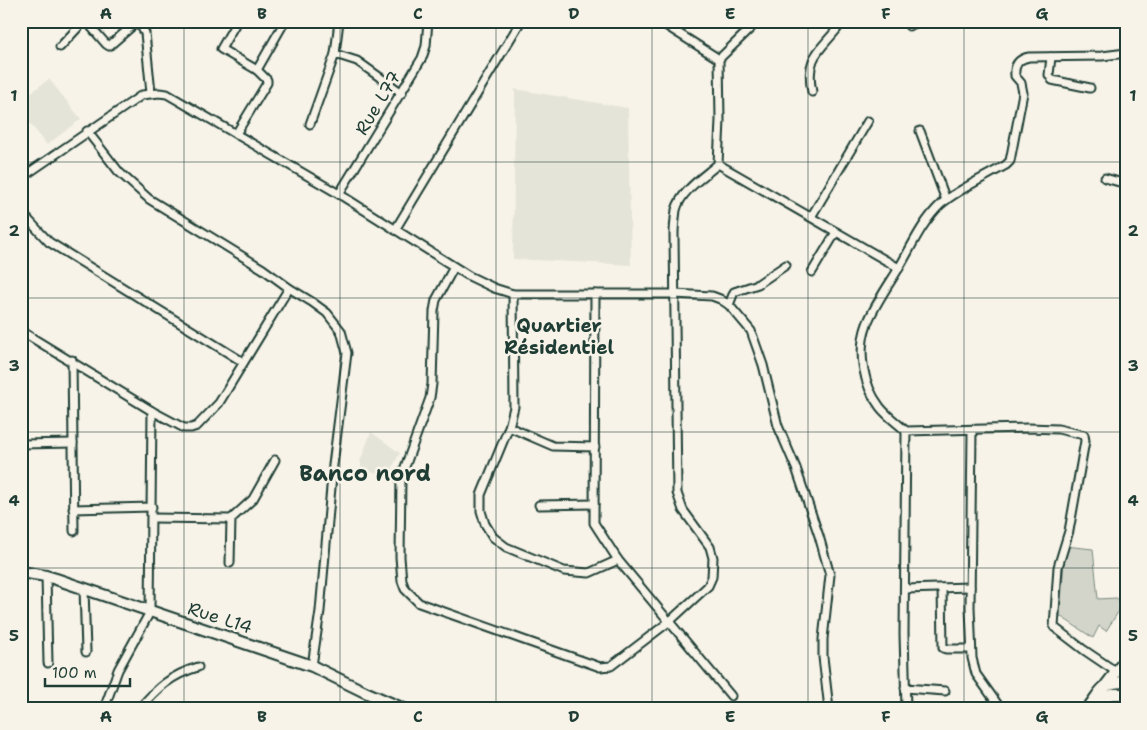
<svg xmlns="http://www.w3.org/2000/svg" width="1147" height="730" font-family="'Shantell Sans',sans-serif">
<rect width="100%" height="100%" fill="#f7f3e8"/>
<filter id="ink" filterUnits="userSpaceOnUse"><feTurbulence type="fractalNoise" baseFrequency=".02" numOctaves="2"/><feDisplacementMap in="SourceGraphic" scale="10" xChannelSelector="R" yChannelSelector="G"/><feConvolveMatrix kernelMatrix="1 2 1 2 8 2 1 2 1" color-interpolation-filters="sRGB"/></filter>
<g filter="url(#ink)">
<g fill="#e5e4d9">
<path d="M49,79L81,119L47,145L21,112V100Z"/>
<path d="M515,89L628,108L631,265L513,259Z"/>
<path d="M371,432L400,453L393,466V475L361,471V463L360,462Z"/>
</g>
<path fill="#d3d5ca" stroke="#79897f" d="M1065,546L1093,549L1098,599L1117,598L1122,606L1106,631L1099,626L1093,638L1060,616Z"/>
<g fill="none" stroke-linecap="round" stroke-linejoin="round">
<defs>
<g id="street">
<path d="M86,21L106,44L109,46L138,21"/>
<path d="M138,21L145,33L151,93"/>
<path d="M237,21L221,49L257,70"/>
<path d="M659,21L719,59"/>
<path d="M909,26L921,21"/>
<path d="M60,47L84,21"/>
<path d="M335,54L339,21"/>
<path d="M1051,57L1049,75L1052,80L1090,88"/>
<path d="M812,92C804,53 824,49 843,21"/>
<path d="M310,124L335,54L357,61L402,93"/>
<path d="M87,131L119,172L149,199L263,269L289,288L312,302L327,313L341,331L347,353L333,465L320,611L312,666"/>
<path d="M920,131L946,200"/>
<path d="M236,134L267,83V80L257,70L285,21"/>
<path d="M718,164L899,268"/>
<path d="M21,178L142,95L159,93L167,94L339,194L469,276L494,288L513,294H674L712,296L720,299L729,305L751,331L763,365L778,426L796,468L819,536L830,575L823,639V657L829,709"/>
<path d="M1105,178L1126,184"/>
<path d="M339,194L422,58L426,46L428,21"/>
<path d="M21,212L49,242L243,362"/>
<path d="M811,217L868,121"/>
<path d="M395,230L521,21"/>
<path d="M454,267L436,300L434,311L432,384L430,398L401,478L400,557L402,581L405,589L419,603L600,667L611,666L670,621L708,586L712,577L713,558L710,547L683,510L677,493L674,234C674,226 675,218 676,210C681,191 703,177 718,164L720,120L719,59L758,21"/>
<path d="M812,272L836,232"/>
<path d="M513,294L514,407L509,427L481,495V511L485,524L493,537L506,547L564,571L589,573L618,560"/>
<path d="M595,294L594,523L618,560L731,696"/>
<path d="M729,305L734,292L758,284L786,265"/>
<path d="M21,331L152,411L184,428H191L197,426L219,403L289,288"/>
<path d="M72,360L74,531"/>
<path d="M509,427L553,446L595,447"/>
<path d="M972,430L970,607L972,658L976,674L1001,709"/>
<path d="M21,444L73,443"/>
<path d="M539,505L594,504"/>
<path d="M73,509L152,507"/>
<path d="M152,518L231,519L253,499L275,460"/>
<path d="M230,563L231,519"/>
<path d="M46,576L48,663"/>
<path d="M84,588L86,652"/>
<path d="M942,588L943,648L946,649H971"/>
<path d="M905,589L970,587"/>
<path d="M1115,671L1084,650L1054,627L1058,567L1069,531L1085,441L1084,435L1058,429L1028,428L906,431C897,423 887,416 880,407C863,385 857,351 867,324C875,304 888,286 899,268C912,246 922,222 941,204C957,190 987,176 1006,165L1010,161L1023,93L1021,83L1015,76C1014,65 1018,59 1029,57L1102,56L1126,53"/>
<path d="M905,688L945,691"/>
<path d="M104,709L118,670L150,612L152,411"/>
<path d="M139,709C157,688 171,675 198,667"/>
<path d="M906,709L904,634L906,431"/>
</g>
<g id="secondary">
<path d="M21,572L46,576L56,579L312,666L365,692L404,709"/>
<path d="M1106,685L1126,659"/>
<path d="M1093,702L1112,694H1126"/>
<path d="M1087,709C1102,692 1099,682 1126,682"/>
</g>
</defs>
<use href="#street" stroke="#1f3d34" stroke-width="11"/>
<use href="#secondary" stroke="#1f3d34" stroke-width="14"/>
<use href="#street" stroke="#f7f3e8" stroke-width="7"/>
<use href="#secondary" stroke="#f7f3e8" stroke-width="10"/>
</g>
</g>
<path fill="none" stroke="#1f3d34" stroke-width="1" stroke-opacity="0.55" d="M184,21V709M340,21V709M496,21V709M652,21V709M808,21V709M964,21V709M21,162H1126M21,298H1126M21,432H1126M21,568H1126"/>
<g text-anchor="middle" stroke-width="5" stroke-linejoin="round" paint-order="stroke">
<g font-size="18" fill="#1f3d34" stroke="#f7f3e8">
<text transform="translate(378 103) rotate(-59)" y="6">Rue L77</text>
<text transform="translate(220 618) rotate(18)" y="6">Rue L14</text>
</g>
<g font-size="19" font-weight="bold" fill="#1f3d34" stroke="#f7f3e8">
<text x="559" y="332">Quartier<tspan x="559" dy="22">Résidentiel</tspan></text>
</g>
<g font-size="22" font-weight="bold" fill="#1f3d34" stroke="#f7f3e8">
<text x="365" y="481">Banco nord</text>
</g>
</g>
<rect width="1147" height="730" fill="none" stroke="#f7f3e8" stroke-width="55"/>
<path d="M45 678v8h85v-8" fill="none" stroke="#1f3d34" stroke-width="2.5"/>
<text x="52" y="678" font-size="15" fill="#1f3d34" stroke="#f7f3e8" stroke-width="4" paint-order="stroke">100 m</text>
<rect x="28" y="28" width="1092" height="674" fill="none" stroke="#1f3d34" stroke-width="2"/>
<g font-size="16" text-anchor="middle" font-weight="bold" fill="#1f3d34">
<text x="106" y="19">A</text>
<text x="262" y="19">B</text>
<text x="418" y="19">C</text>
<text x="574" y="19">D</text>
<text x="730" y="19">E</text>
<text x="886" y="19">F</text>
<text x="1042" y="19">G</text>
<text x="14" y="101">1</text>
<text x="1133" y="101">1</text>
<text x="14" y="236">2</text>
<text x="1133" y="236">2</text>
<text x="14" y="371">3</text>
<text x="1133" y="371">3</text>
<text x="14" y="506">4</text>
<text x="1133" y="506">4</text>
<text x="14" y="641">5</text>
<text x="1133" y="641">5</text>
<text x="106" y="722">A</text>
<text x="262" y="722">B</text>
<text x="418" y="722">C</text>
<text x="574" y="722">D</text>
<text x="730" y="722">E</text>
<text x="886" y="722">F</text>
<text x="1042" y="722">G</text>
</g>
</svg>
